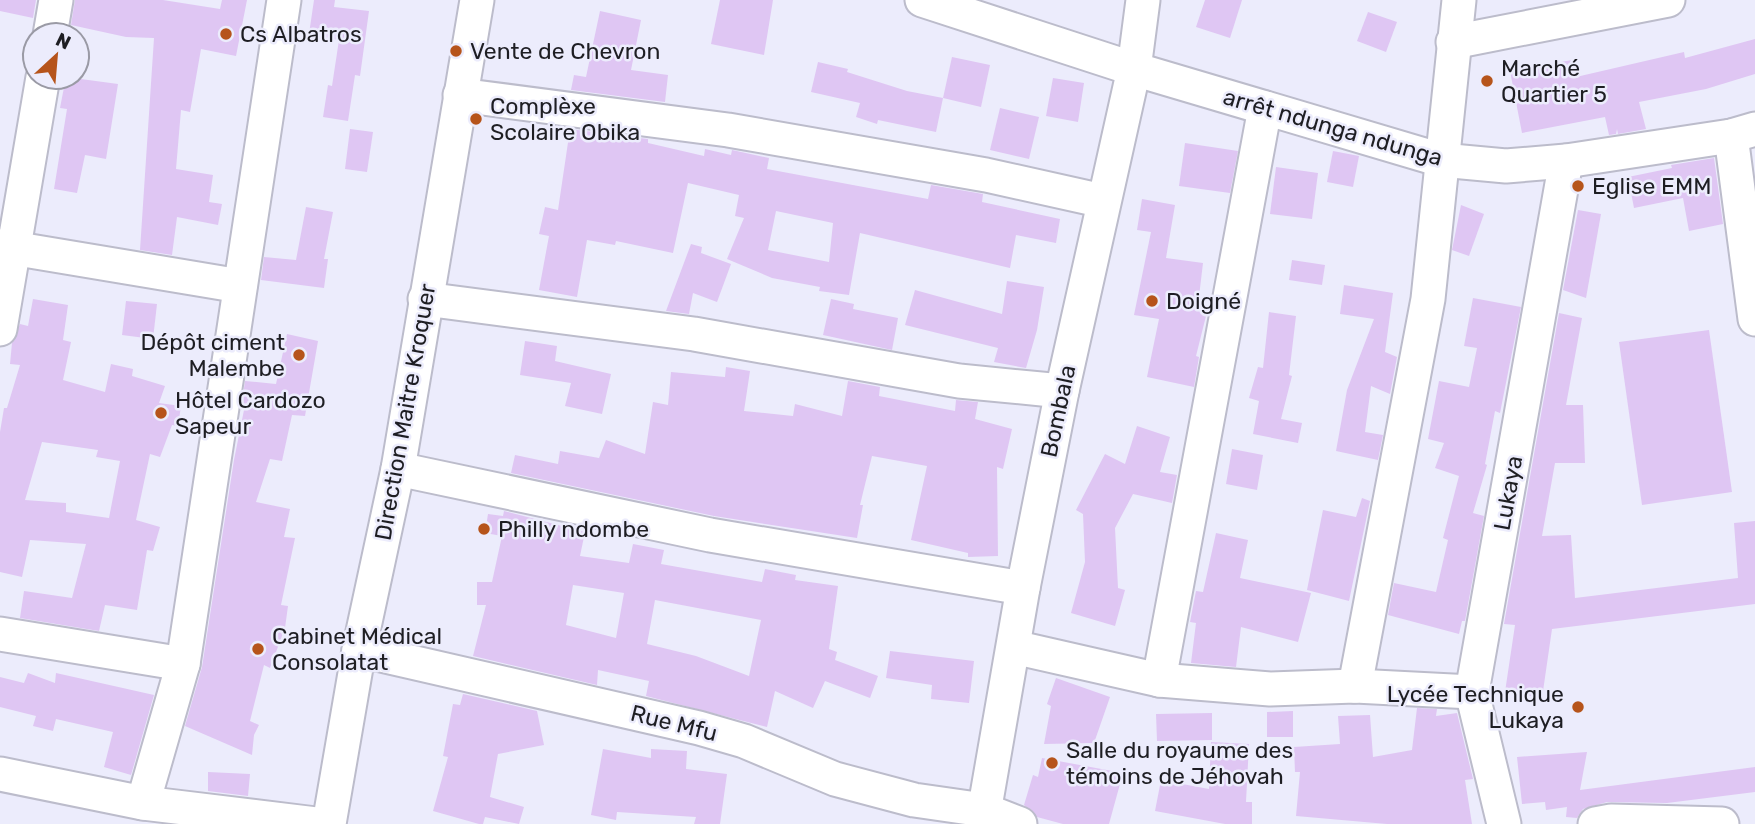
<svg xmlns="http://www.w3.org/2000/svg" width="1755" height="824" font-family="Rubik,sans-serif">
<rect width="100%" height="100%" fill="#ececfc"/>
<g fill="#dfc6f3" fill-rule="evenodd">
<path d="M0,0H36L33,18L0,11Z"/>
<path d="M75,0H163L220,9L222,0H247L236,56L201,49L190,112L181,110L176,169L213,175L209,202L222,204L218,225L177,217L172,255L140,250L154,38L126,37L71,25Z"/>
<path d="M314,0H335L334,7L369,11L360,76L355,75L348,121L323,117L328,85L332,86L339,40L309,34Z"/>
<path d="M720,0H773L764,55L711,44Z"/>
<path d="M1205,0H1242L1230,38L1196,27Z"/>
<path d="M600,11L641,20L631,70L668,75L665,102L571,90L574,75L586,77Z"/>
<path d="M1368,12L1397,22L1386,52L1357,41Z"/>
<path d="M1755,39V74L1706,89L1639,102L1646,129L1618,134L1617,129L1616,134L1609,135L1605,117L1522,133L1510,71L1572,60L1576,77L1684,52L1685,58Z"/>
<path d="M952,57L990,65L981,107L943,98Z"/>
<path d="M818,62L848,69L847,72L907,91L943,98L936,132L878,120L877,124L856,117L860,103L811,92Z"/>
<path d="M66,77L118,84L106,159L85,155L77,193L54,189L67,109L60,108Z"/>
<path d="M1053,78L1084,83L1078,122L1046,116Z"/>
<path d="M1000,108L1039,117L1029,159L990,150Z"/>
<path d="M350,129L373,132L367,172L345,169Z"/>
<path d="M570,129L648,139V143L704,156L705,149L731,155L732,150L769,158L767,169L928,199L931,185L983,194L982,202L1060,219L1056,243L1016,235L1010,268L860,233L849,295L819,291L820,287L772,278L727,259L744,218L735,216L739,195L688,183L673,253L616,241L615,245L587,240L577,297L539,290L549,236L539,234L545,207L558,210ZM776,211L833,223L829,262L768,250Z"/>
<path d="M1185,143L1238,151L1230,193L1179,186Z"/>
<path d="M1333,151L1359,156L1353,187L1327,182Z"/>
<path d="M1714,158L1723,224L1689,231L1683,198L1634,208L1628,177L1672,168L1671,165Z"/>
<path d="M1276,167L1318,173L1312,219L1270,214Z"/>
<path d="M1142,199L1175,205L1166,258L1203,263L1198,305L1208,308L1196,356L1199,357L1194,387L1147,377L1159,319L1134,315L1151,232L1137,230Z"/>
<path d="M1461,205L1484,214L1469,256L1452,250Z"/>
<path d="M306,207L333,212L324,259H328L324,288L261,280L264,257L296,260Z"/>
<path d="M1578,210L1601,214L1586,298L1563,290Z"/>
<path d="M691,244L702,247L701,253L731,264L717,302L693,293L689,314L666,311Z"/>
<path d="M1292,260L1325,265L1322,285L1289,280Z"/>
<path d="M1007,281L1044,287L1037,330L1026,368L994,362L998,348L905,325L915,290L1002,314Z"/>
<path d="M1344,285L1393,293L1385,352L1397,357L1390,394L1371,386L1365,432L1383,435L1378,460L1336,451L1347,390L1374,319L1340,314Z"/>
<path d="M1473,298L1521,307L1500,413L1495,411L1485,464L1487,465L1473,513L1484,516L1465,621H1462L1459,634L1388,615L1394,583L1436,592L1448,540L1443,538L1459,476L1435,468L1444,443L1428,439L1439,381L1469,387L1477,348L1464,346Z"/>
<path d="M33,299L68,305L63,340L71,342L63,380L105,392L111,364L133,369L132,376L165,386L159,403L181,406L178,426L172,425L160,457L150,454L136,520L160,527L153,551L147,550L137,610L105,605L99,631L20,618L24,591L72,598L86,544L30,540L22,577L0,572V432L4,408H7L20,365L10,364L12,343L20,324L28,326ZM42,442L98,450L96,457L120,461L109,518L66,512V503L25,500Z"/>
<path d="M831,299L854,304L853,309L898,318L892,350L823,335Z"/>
<path d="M126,301L157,304L153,339L122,335Z"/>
<path d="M1269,312L1296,316L1289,375L1292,376L1281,419L1302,423L1298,443L1253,434L1259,401L1249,398L1258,367L1263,368Z"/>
<path d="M1559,313L1582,318L1566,405H1583L1585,463H1555L1542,536L1571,535L1575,598L1738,578L1734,523L1755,521V604L1552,629L1542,698L1505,692L1515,625L1504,624Z"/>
<path d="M1709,330L1732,492L1642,505L1619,342Z"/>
<path d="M287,334L318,341L305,416L292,415L282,461L270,459L256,502L290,509L284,537L295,538L281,605L288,606L285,628L270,668L264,665L250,721L259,725L254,735L252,755L185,726L202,667L234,460L244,410H241L245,381L276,384Z"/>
<path d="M525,341L557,346L555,361L611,374L602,414L565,406L571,383L520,375Z"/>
<path d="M726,367L750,371L744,411L793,416L795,404L842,416L848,381L880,387L879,396L955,411L956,400L978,402L975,419L1012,429L1003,469L997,467L998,556L968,557V553L911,540L927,466L872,456L860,505H863L857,538L714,516L511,473L515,455L558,464L560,451L599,458L606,440L645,454L653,402L668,405L671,372L725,377Z"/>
<path d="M1137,426L1170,437L1160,472L1177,475L1172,503L1133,494L1115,528L1118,588L1125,590L1115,626L1071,613L1085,562L1083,514L1076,510L1105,454L1125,464Z"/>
<path d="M1232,449L1263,455L1257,490L1226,484Z"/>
<path d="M1362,498L1370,501L1349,601L1307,590L1323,510L1356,517Z"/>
<path d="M504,511L585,532L580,556L629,563L633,544L664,550L661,564L762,582L765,569L796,575L795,580L838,586L829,649L837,652L835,660L878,676L870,698L825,681L813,708L775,691L767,727L646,696L649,681L598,670L597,685L473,656L486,605H477V582H492L502,536L485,533L488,514L503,516ZM573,585L624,593L616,638L566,625ZM655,600L761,620L749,676L696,656L647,644Z"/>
<path d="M1216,533L1248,540L1240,578L1311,593L1298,642L1241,627L1236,667L1191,663L1196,623L1190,622L1196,591L1203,592Z"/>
<path d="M890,651L974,661L969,703L931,699L932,685L886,678Z"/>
<path d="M28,673L55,683L56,673L154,695L131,775L104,767L113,732L56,719L53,731L33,726L36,716L0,707V677L24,683Z"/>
<path d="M1056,678L1110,697L1094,743L1044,744L1051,706L1047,704Z"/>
<path d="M463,694L537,711L544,745L498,754L490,797L524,807L519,824L485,817L483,824H479L433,811L448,757L443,756L453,704L460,705Z"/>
<path d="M1417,708L1437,709L1436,716L1457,713L1473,779L1465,780L1472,824H1387L1296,816L1300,772H1295L1294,747L1340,744L1338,716L1370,715L1373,757L1412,750Z"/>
<path d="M1293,711V737H1267V712Z"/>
<path d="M1212,713V740L1157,741L1156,714Z"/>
<path d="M1211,742L1249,744L1246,802H1252V824H1225L1155,811L1161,780L1209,789Z"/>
<path d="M603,749L651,758V749L687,751L686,769L727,774L720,824H694L696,817L617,812L616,820L591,815Z"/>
<path d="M1587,752L1580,790L1755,767V792L1667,803L1607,802L1583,809L1577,818L1566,817L1567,807L1546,810L1545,802L1522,804L1517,757Z"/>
<path d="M1042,758L1123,773L1109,824H1063L1037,817L1024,805L1033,775L1038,777Z"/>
<path d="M208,772L250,774L248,796L208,791Z"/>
</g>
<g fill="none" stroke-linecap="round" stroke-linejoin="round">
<defs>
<g id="minor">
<path d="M922,0L1134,69L1441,160L1506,166L1566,161L1731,136L1755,129"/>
<path d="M50,35L56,0"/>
<path d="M1453,42L1668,0"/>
<path d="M460,95L728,130L986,175L1103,201"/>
<path d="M1731,136L1755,319"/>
<path d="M0,246L240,286"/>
<path d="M425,299L694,334L959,381L1062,391"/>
<path d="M0,329L43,77"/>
<path d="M398,469L710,535L1023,588"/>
<path d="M0,634L183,664"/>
<path d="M1014,647L1159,680L1270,689L1355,686L1472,692"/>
<path d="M359,650L699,728L744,741L835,779L914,800L984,810L1020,824"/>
<path d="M1159,680L1265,108"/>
<path d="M1355,686L1428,299L1459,0"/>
<path d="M0,774L143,803L316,824"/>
<path d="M143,803L183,664L284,0"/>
<path d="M329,824L359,650L398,469L477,0"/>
<path d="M982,824L1023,588L1062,391L1134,69L1143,0"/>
<path d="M1504,824L1472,692L1566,161"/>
<path d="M1595,824L1611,821L1722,824"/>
</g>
</defs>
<use href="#minor" stroke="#bcbccb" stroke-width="37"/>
<use href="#minor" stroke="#fff" stroke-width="33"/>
</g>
<g fill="#b6541b" stroke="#ececfc" stroke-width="2.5">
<circle cx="226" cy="34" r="7"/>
<circle cx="456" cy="51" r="7"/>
<circle cx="1487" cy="81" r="7"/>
<circle cx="476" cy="119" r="7"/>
<circle cx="1578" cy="186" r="7"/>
<circle cx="1152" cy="301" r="7"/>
<circle cx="299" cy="355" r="7"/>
<circle cx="161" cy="413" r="7"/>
<circle cx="484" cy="529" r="7"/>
<circle cx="258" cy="649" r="7"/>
<circle cx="1578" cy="707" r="7"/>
<circle cx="1052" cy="763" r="7"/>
</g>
<g text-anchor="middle" stroke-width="5" stroke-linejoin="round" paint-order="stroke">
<g font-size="23" fill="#1e1e23" stroke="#ececfc" text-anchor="start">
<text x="240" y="42">Cs Albatros</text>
<text x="470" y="59">Vente de Chevron</text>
<text x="1501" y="76">Marché<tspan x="1501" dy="26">Quartier 5</tspan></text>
<text x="490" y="114">Complèxe<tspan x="490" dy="26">Scolaire Obika</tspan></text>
<text x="1592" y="194">Eglise EMM</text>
<text x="1166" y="309">Doigné</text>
<text x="285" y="350" text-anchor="end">Dépôt ciment<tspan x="285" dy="26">Malembe</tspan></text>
<text x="175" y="408">Hôtel Cardozo<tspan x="175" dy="26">Sapeur</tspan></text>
<text x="498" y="537">Philly ndombe</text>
<text x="272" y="644">Cabinet Médical<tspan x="272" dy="26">Consolatat</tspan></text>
<text x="1564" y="702" text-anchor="end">Lycée Technique<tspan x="1564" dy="26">Lukaya</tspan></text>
<text x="1066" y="758">Salle du royaume des<tspan x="1066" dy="26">témoins de Jéhovah</tspan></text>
</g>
<g font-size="23" fill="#1e1e23" stroke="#ececfc">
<text transform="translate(1333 127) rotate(16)" y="8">arrêt ndunga ndunga</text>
<text transform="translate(1058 411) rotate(-78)" y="8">Bombala</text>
<text transform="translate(405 412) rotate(-80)" y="8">Direction Maitre Kroquer</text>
<text transform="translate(1508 493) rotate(-80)" y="8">Lukaya</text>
<text transform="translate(674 723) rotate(14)" y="8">Rue Mfu</text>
</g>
</g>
<g transform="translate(56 56) rotate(26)"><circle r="33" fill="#ececfc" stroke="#9a9aa5" stroke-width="2"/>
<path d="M0-5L12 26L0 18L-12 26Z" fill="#b6541b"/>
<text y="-10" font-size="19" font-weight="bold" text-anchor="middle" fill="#1e1e23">N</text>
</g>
</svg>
